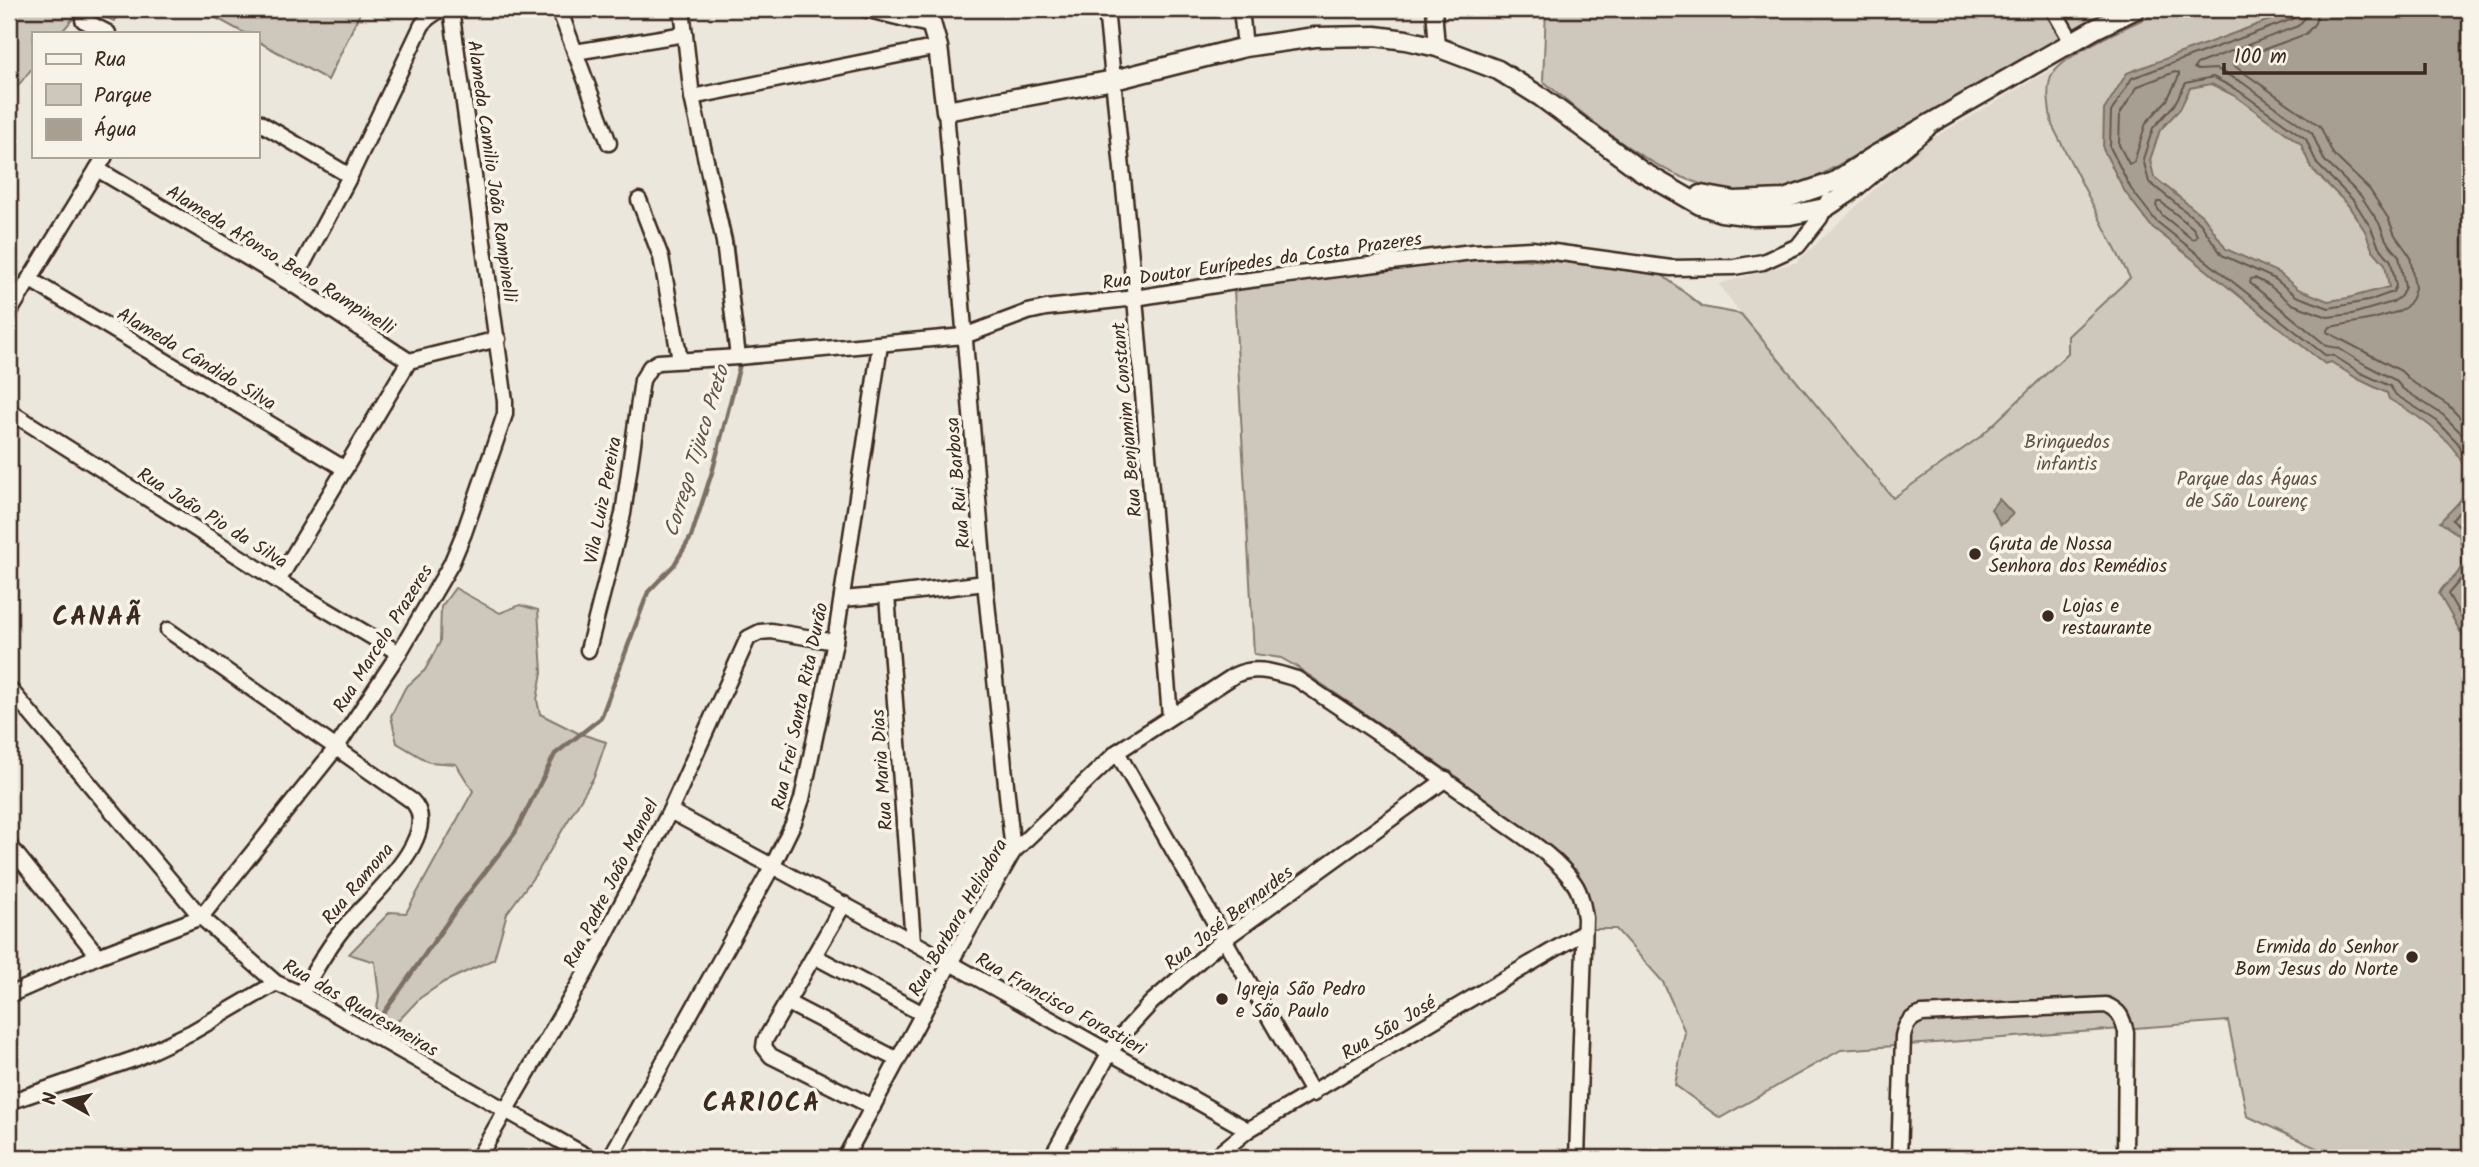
<svg xmlns="http://www.w3.org/2000/svg" width="2479" height="1167" font-family="Kalam,sans-serif">
<rect width="100%" height="100%" fill="#ece7dc"/>
<filter id="ink" filterUnits="userSpaceOnUse"><feTurbulence type="fractalNoise" baseFrequency=".0143" numOctaves="2"/><feDisplacementMap in="SourceGraphic" scale="14" xChannelSelector="R" yChannelSelector="G"/><feConvolveMatrix kernelMatrix="1 2 1 2 8 2 1 2 1" color-interpolation-filters="sRGB"/></filter>
<g filter="url(#ink)">
<path fill="#ddd7cc" d="M2059,65L2050,80L2052,125L2130,278L2068,336V353L2015,406L1980,437L1892,498L1741,314L1719,284L1797,262L1923,144Z"/>
<g fill="#cec8bc" stroke="#84796d" stroke-width="2">
<path d="M9,9H81L61,33H33V67L9,97Z"/>
<path d="M89,9H121L114,21Z"/>
<path d="M200,9H362L328,80L257,41V33H244Z"/>
<path d="M1546,9H2113L1801,186C1699,216 1615,140 1543,81Z"/>
<path d="M2166,9H2470V1158H2338L2247,1116L2228,1021L1841,1050L1720,1118L1675,1085L1685,1032L1663,982L1616,929H1591C1591,907 1586,891 1577,871L1454,775L1297,667L1281,658L1254,654L1234,290L1472,260L1518,259L1565,262L1662,275L1703,307L1741,314L1893,498L1980,437L2068,353V336L2130,278L2052,125C2050,111 2046,94 2050,80C2056,55 2141,21 2166,9Z"/>
<path d="M455,588L500,613L520,605L538,610L542,672L537,700L540,714L578,733L606,742L594,777L538,871L507,913L494,959L444,982L420,998L399,1020L374,1027L379,996L375,962L349,954L390,912L406,913L473,791L456,764L429,762L397,743L391,716L405,688L425,670L440,642L441,607Z"/>
</g>
<g fill="#a89f93" stroke="#7c7064" stroke-width="2" fill-rule="evenodd">
<path d="M2299,9H2470V639L2464,638L2439,594C2442,586 2445,586 2450,581C2468,566 2463,554 2459,535L2440,522C2449,511 2464,501 2466,487C2472,449 2416,414 2389,399L2387,393L2358,379L2331,362L2325,364L2151,226L2125,192L2103,149L2104,110L2127,73ZM2211,84L2235,96L2301,144L2311,168L2348,205L2365,231L2372,249L2385,264L2389,287L2348,298L2328,301L2298,289L2279,273L2226,249L2205,218L2154,177L2150,160L2160,130L2180,109L2190,88Z"/>
<path d="M1999,499L2013,514L2001,525L1991,509Z"/>
</g>
<g fill="none" stroke-linecap="round" stroke-linejoin="round">
<g stroke="#67594d" stroke-width="2">
<path d="M2298,9L2297,14L2293,19L2132,78L2111,112L2110,147L2131,189L2156,221L2325,355L2334,356L2361,373L2390,386L2396,395L2437,421L2458,443L2470,468"/>
<path d="M2307,9L2305,18L2298,26L2197,64L2194,68L2198,70L2217,69L2243,83L2312,133L2324,160L2361,196L2379,223L2386,240L2399,256L2405,287L2401,296L2393,302L2352,314L2328,317L2292,304L2270,286L2255,278L2251,279L2250,283L2327,346L2338,348L2366,365L2395,380L2403,389L2443,415L2464,436L2470,448"/>
<path d="M2318,9L2315,23L2306,34L2235,60L2233,65L2320,126L2333,154L2370,190L2388,218L2395,235L2410,256L2415,288L2412,298L2406,307L2397,312L2373,319L2330,327L2327,332L2401,371L2411,381L2448,405L2470,428"/>
<path d="M2175,72L2179,73V76L2167,100L2146,123L2134,162L2129,164L2119,145L2120,114L2138,86Z"/>
<path d="M2213,77L2239,91L2306,139L2317,164L2354,201L2371,228L2378,245L2391,261L2396,286L2393,292L2368,301L2329,308L2296,296L2275,279L2222,255L2200,223L2149,182L2143,159L2153,128L2174,105L2186,83Z"/>
<path d="M2157,202H2161L2193,228L2197,235L2196,238L2192,239L2162,215L2156,206Z"/>
<path d="M2470,494L2463,508L2452,520L2465,531L2470,553"/>
<path d="M2470,561L2467,572L2448,594L2470,632"/>
</g>
<g stroke="#7c7064" stroke-width="4.5">
<path d="M710,146L732,242L740,320"/>
<path d="M374,1027L458,907L515,833L555,754L601,718L648,592L674,565L691,537L713,469L741,360"/>
</g>
<defs>
<g id="minor">
<path d="M559,9L609,143"/>
<path d="M682,9L692,97L724,242L738,357"/>
<path d="M865,9L933,26"/>
<path d="M1106,9L1135,298L1170,716"/>
<path d="M1241,9L1245,47"/>
<path d="M1434,9L1437,47"/>
<path d="M2053,9L2072,42"/>
<path d="M83,20L108,33"/>
<path d="M575,52L685,34"/>
<path d="M692,97L938,47"/>
<path d="M946,111L985,583L1013,852"/>
<path d="M257,121L350,176"/>
<path d="M97,169L292,284L409,361"/>
<path d="M639,200L661,257L680,360"/>
<path d="M29,279L345,469"/>
<path d="M292,284L350,176L422,25L428,18L441,9"/>
<path d="M9,313L105,156"/>
<path d="M9,411L278,581L399,653"/>
<path d="M278,581L409,361L498,339"/>
<path d="M887,595L913,942"/>
<path d="M843,599L887,595L985,583"/>
<path d="M168,630L412,801C446,835 362,905 342,930C326,950 314,972 301,994"/>
<path d="M588,650L623,514L642,380L650,367L658,362L738,357L964,336L1028,312L1046,308L1135,298L1234,282L1472,252L1532,249L1671,268L1734,267L1763,262L1798,246L1820,218L1828,200"/>
<path d="M9,688L201,917L276,983L301,994L590,1158"/>
<path d="M1117,752L1313,1094"/>
<path d="M670,811L913,942L1248,1130"/>
<path d="M9,845L98,956"/>
<path d="M844,904L765,1040L764,1047L771,1056L873,1107"/>
<path d="M814,956L923,1014"/>
<path d="M9,995L98,956L201,917L336,748L399,653L451,564L464,533L500,429L505,414V401L451,9"/>
<path d="M788,1003L898,1060"/>
<path d="M9,1102L137,1058L192,1032L276,983"/>
<path d="M478,1158L586,972L670,811L748,638L760,632L771,631L835,642"/>
<path d="M610,1158L773,865L794,822L802,799L835,642L880,345"/>
<path d="M845,1158L950,963L1013,852L1117,752L1235,675C1256,665 1276,673 1297,679C1365,725 1434,770 1500,820C1525,838 1556,857 1574,883C1581,893 1583,906 1585,918L1577,1158"/>
<path d="M1051,1158L1110,1052L1128,1028L1152,1002L1223,940L1446,779"/>
<path d="M1214,1158L1248,1130L1584,932"/>
<path d="M1899,1158L1903,1036C1906,1023 1910,1018 1922,1014L2106,1005C2120,1011 2122,1017 2126,1032L2125,1158"/>
</g>
<g id="major">
<path d="M927,9L938,47L946,111L1114,80L1245,47L1315,37L1375,36L1406,40L1437,47L1498,70L1541,97L1641,171L1700,205L1721,212L1753,216L1790,215L1825,208L1848,193L1926,128"/>
<path d="M1701,195L1735,201L1784,199L1834,182L1874,156L1971,100L2095,29L2136,9"/>
</g>
</defs>
<use href="#minor" stroke="#3b2a1e" stroke-width="19"/>
<use href="#major" stroke="#3b2a1e" stroke-width="23"/>
<use href="#minor" stroke="#f7f3e8" stroke-width="14"/>
<use href="#major" stroke="#f7f3e8" stroke-width="18"/>
</g>
</g>
<g fill="#3b2a1e" stroke="#f7f3e8" stroke-width="2.5">
<circle cx="1975" cy="554" r="7"/>
<circle cx="2048" cy="616" r="7"/>
<circle cx="2412" cy="957" r="7"/>
<circle cx="1222" cy="999" r="7"/>
</g>
<g text-anchor="middle" stroke-width="7" stroke-linejoin="round" paint-order="stroke">
<g font-size="19" fill="#3b2a1e" stroke="#f7f3e8">
<text transform="translate(493 171) rotate(82)" y="7">Alameda Camilio João Rampinelli</text>
<text transform="translate(281 259) rotate(32)" y="7">Alameda Afonso Beno Rampinelli</text>
<text transform="translate(1262 260) rotate(-8)" y="7">Rua Doutor Eurípedes da Costa Prazeres</text>
<text transform="translate(197 358) rotate(31)" y="7">Alameda Cândido Silva</text>
<text transform="translate(1126 420) rotate(-95)" y="7">Rua Benjamim Constant</text>
<text transform="translate(957 483) rotate(-95)" y="7">Rua Rui Barbosa</text>
<text transform="translate(602 500) rotate(-79)" y="7">Vila Luiz Pereira</text>
<text transform="translate(213 517) rotate(32)" y="7">Rua João Pio da Silva</text>
<text transform="translate(382 638) rotate(-58)" y="7">Rua Marcelo Prazeres</text>
<text transform="translate(799 706) rotate(-78)" y="7">Rua Frei Santa Rita Durão</text>
<text transform="translate(881 770) rotate(-94)" y="7">Rua Maria Dias</text>
<text transform="translate(357 883) rotate(-50)" y="7">Rua Ramona</text>
<text transform="translate(610 883) rotate(-63)" y="7">Rua Padre João Manoel</text>
<text transform="translate(957 917) rotate(-60)" y="7">Rua Barbara Heliodora</text>
<text transform="translate(1228 917) rotate(-38)" y="7">Rua José Bernardes</text>
<text transform="translate(1061 1003) rotate(29)" y="7">Rua Francisco Forastieri</text>
<text transform="translate(361 1007) rotate(30)" y="7">Rua das Quaresmeiras</text>
<text transform="translate(1388 1027) rotate(-31)" y="7">Rua São José</text>
</g>
<g font-size="19" fill="#605246" stroke="#f7f3e8">
<text x="2067" y="448">Brinquedos<tspan x="2067" dy="22">infantis</tspan></text>
<text x="2247" y="485">Parque das Águas<tspan x="2247" dy="22">de São Lourenç</tspan></text>
</g>
<g font-size="19" fill="#3b2a1e" stroke="#f7f3e8" text-anchor="start">
<text x="1989" y="550">Gruta de Nossa<tspan x="1989" dy="22">Senhora dos Remédios</tspan></text>
<text x="2062" y="612">Lojas e<tspan x="2062" dy="22">restaurante</tspan></text>
<text x="2398" y="953" text-anchor="end">Ermida do Senhor<tspan x="2398" dy="22">Bom Jesus do Norte</tspan></text>
<text x="1236" y="995">Igreja São Pedro<tspan x="1236" dy="22">e São Paulo</tspan></text>
</g>
<g font-size="21" font-style="italic" fill="#615347" stroke="#f7f3e8">
<text transform="translate(696 451) rotate(-73)" y="7">Corrego Tijuco Preto</text>
</g>
<g font-size="26" font-weight="bold" letter-spacing="2" fill="#3b2a1e" stroke="#f7f3e8">
<text x="98" y="625">CANAÃ</text>
<text x="762" y="1111">CARIOCA</text>
</g>
</g>
<rect width="2479" height="1167" fill="none" stroke="#f7f3e8" stroke-width="35"/>
<rect x="18" y="18" width="2444" height="1132" fill="none" stroke="#3b2a1e" stroke-width="2.5" filter="url(#ink)"/>
<rect x="32" y="32" width="228" height="126" fill="#f7f3e8" stroke="#aca397" stroke-width="2"/>
<rect x="46" y="54" width="35" height="10" fill="#f7f3e8" stroke="#aca397" stroke-width="2"/>
<text x="94" y="66" font-size="21" fill="#3b2a1e">Rua</text>
<rect x="46" y="84" width="35" height="21" fill="#cec8bc" stroke="#aca397" stroke-width="2"/>
<text x="94" y="102" font-size="21" fill="#3b2a1e">Parque</text>
<rect x="46" y="119" width="35" height="21" fill="#a89f93" stroke="#aca397" stroke-width="2"/>
<text x="94" y="136" font-size="21" fill="#3b2a1e">Água</text>
<g transform="translate(66 1101) rotate(278)" stroke="#f7f3e8" stroke-width="5" paint-order="stroke">
<path d="M0-5L12 26L0 18L-12 26Z" fill="#3b2a1e"/>
<text y="-10" font-size="19" font-weight="bold" text-anchor="middle" fill="#3b2a1e">N</text>
</g>
<path d="M2224 63v10h201v-10" fill="none" stroke="#3b2a1e" stroke-width="3.5"/>
<text x="2234" y="63" font-size="21" fill="#3b2a1e" stroke="#f7f3e8" stroke-width="5" paint-order="stroke">100 m</text>
</svg>
